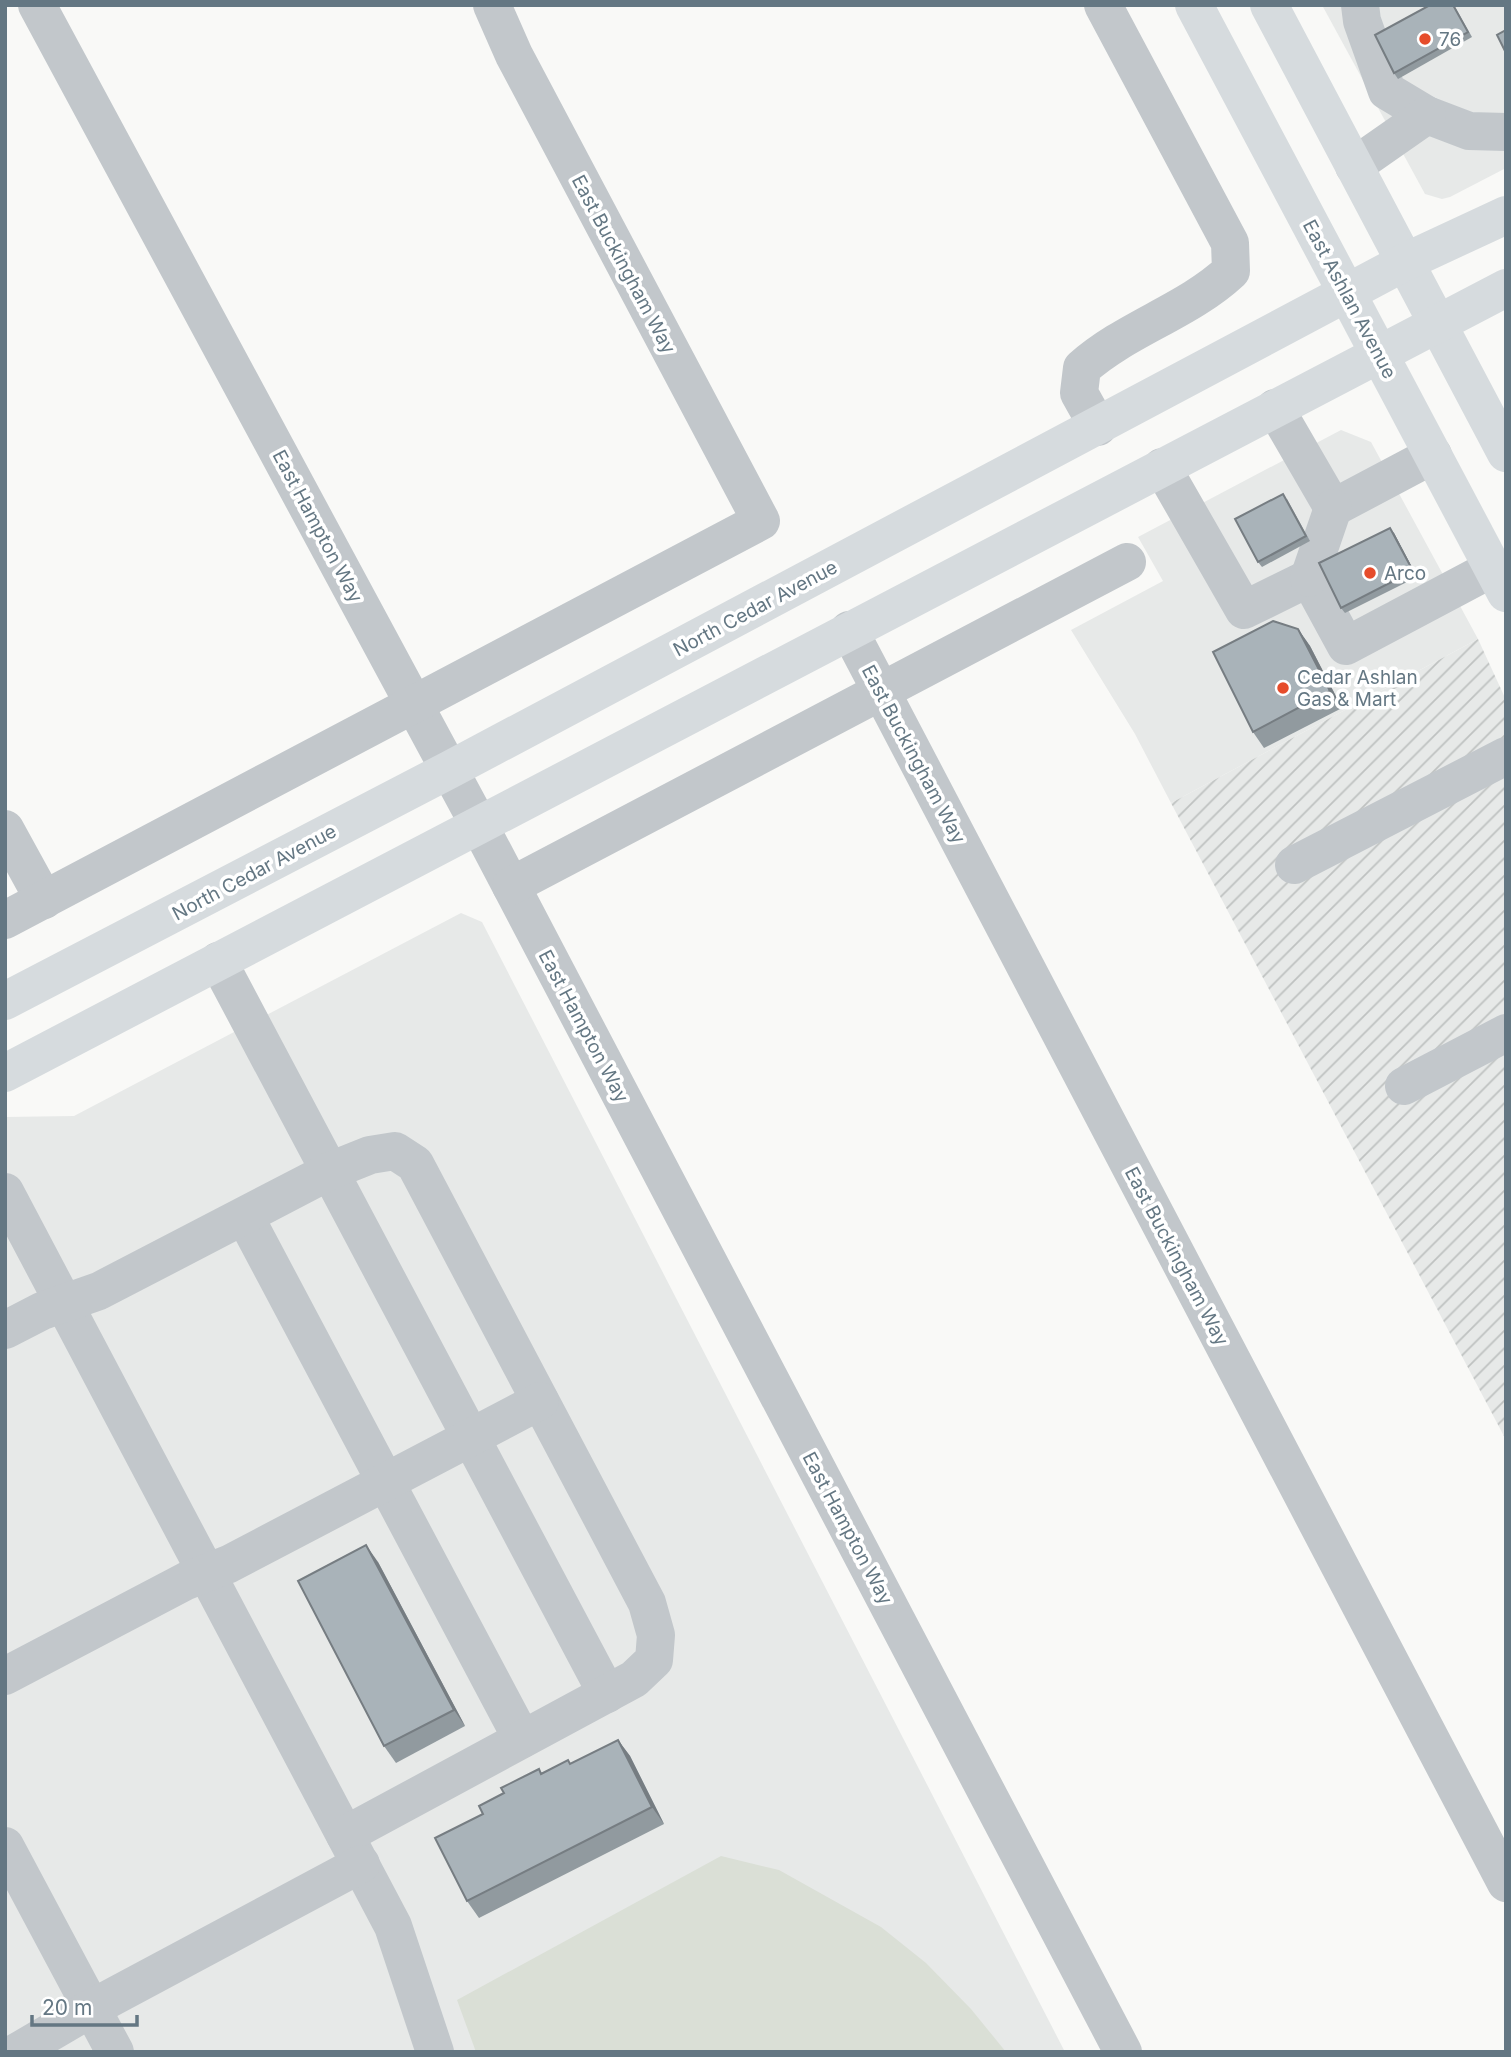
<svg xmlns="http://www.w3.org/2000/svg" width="1511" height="2057" font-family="Inter,sans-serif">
<defs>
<pattern id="industrial-furrows" width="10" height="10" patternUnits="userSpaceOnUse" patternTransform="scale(1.75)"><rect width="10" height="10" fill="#e7e9e8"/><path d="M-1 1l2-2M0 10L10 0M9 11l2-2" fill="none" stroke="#bfc2c1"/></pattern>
</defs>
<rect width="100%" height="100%" fill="#f9f9f7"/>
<g fill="#e7e9e8">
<path d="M1322,5H1506V168L1450,197L1442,199L1425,194Z"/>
<path d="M1341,430L1371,442L1478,639L1171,803L1135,734L1071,630L1163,581L1138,537Z"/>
<path d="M461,913L482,922L1065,2052H5V1117L74,1116Z"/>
</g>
<path fill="url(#industrial-furrows)" d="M1478,639L1506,700V1440L1171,803Z"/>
<path fill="#dadfd6" d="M721,1856L779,1870L881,1927L926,1963L971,2009L1006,2052H476L457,2000Z"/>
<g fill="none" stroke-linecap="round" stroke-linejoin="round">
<g stroke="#c2c7cb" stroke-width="38">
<path d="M37,5L479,825L1123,2052"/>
<path d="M1360,5L1362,21L1387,91L1427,115L1469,131L1506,132"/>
<path d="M1354,166L1427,115"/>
<path d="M1275,408L1333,508L1433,455"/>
<path d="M1098,427L1079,393L1082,368C1127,328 1187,312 1231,271L1230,243L1103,5"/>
<path d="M1162,467L1244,610L1309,578L1346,646L1493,568"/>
<path d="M1309,578L1333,508"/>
<path d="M849,630L1506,1883"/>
<path d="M5,829L44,900"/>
<path d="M1294,865L1506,756"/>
<path d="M511,886L1127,562"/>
<path d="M5,920L761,521L514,55L492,5"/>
<path d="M218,961L607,1694"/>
<path d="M1404,1086L1506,1033"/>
<path d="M5,1192L393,1926L435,2052"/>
<path d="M245,1217L522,1739"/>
<path d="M5,1330L42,1311L99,1291L330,1171L370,1155L395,1151L415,1164L647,1603L656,1635L654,1660L634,1679L345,1835"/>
<path d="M5,1676L186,1581L229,1564L540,1401"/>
<path d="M5,1846L115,2052"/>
<path d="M17,2052L92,2008L361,1864"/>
</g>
<g stroke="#d6dbde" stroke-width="38">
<path d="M1194,5L1506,593"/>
<path d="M1269,5L1506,453"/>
<path d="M5,1001L449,770L1405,262L1506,215"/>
<path d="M5,1073L1506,288"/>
</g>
</g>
<g fill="#919a9f">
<path d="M1454,5L1472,37L1398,79L1394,73Z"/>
<path d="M1287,499L1310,541L1262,567L1258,562Z"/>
<path d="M1394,533L1417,577L1345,613L1341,608Z"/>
<path d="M1298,629L1310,646L1342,708L1264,748L1253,732Z"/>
<path d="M378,1562L465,1726L396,1763L384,1746Z"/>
<path d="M618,1740L630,1756L664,1824L479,1918L467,1901L483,1814L504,1793L539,1769L542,1773L570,1764Z"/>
</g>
<g fill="#767d82">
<path d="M1390,528L1394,533L1417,577L1413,571Z"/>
<path d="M1298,629L1310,646L1342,708L1330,691Z"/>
<path d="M366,1545L378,1562L465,1726L454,1710Z"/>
<path d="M618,1740L630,1756L664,1824L652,1807Z"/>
</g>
<g fill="#a9b3b9" stroke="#767d82" stroke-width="2">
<path d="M1430,5H1453L1468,32L1394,73L1375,35Z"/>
<path d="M1506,30V53L1497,35Z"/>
<path d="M1283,494L1306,536L1258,562L1235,519Z"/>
<path d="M1390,528L1413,571L1341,608L1319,563Z"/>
<path d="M1273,621L1298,629L1330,691L1253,732L1213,652Z"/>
<path d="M366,1545L454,1710L384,1746L298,1581Z"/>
<path d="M618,1740L652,1807L467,1901L435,1838L483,1814L479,1806L504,1793L501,1788L539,1769L541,1774L568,1760L570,1764Z"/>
</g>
<g fill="#e64c2b" stroke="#fff" stroke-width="2.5">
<circle cx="1425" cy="39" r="7"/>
<circle cx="1370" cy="573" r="7"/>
<circle cx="1283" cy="688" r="7"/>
</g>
<g text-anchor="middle" stroke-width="7" stroke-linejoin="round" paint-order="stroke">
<g font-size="19" fill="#647783" stroke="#fff" text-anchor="start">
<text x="1439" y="46">76</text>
<text x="1384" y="580">Arco</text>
<text x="1297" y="684">Cedar Ashlan<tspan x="1297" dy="22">Gas &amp; Mart</tspan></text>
</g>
<g font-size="19" fill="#647783" stroke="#fff">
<text transform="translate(624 264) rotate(62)" y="7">East Buckingham Way</text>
<text transform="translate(1350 299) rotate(62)" y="7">East Ashlan Avenue</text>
<text transform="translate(318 526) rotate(62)" y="7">East Hampton Way</text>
<text transform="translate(755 608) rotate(-28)" y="7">North Cedar Avenue</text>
<text transform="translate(914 754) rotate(62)" y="7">East Buckingham Way</text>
<text transform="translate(254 872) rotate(-28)" y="7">North Cedar Avenue</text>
<text transform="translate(584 1026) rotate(62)" y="7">East Hampton Way</text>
<text transform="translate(1177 1256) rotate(62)" y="7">East Buckingham Way</text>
<text transform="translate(848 1528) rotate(62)" y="7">East Hampton Way</text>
</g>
</g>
<rect width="1511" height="2057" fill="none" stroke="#647783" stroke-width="14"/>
<path d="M32 2015v10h105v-10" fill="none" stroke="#647783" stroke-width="3.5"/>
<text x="42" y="2015" font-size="21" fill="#647783" stroke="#ffffff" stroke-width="5" paint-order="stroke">20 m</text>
</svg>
